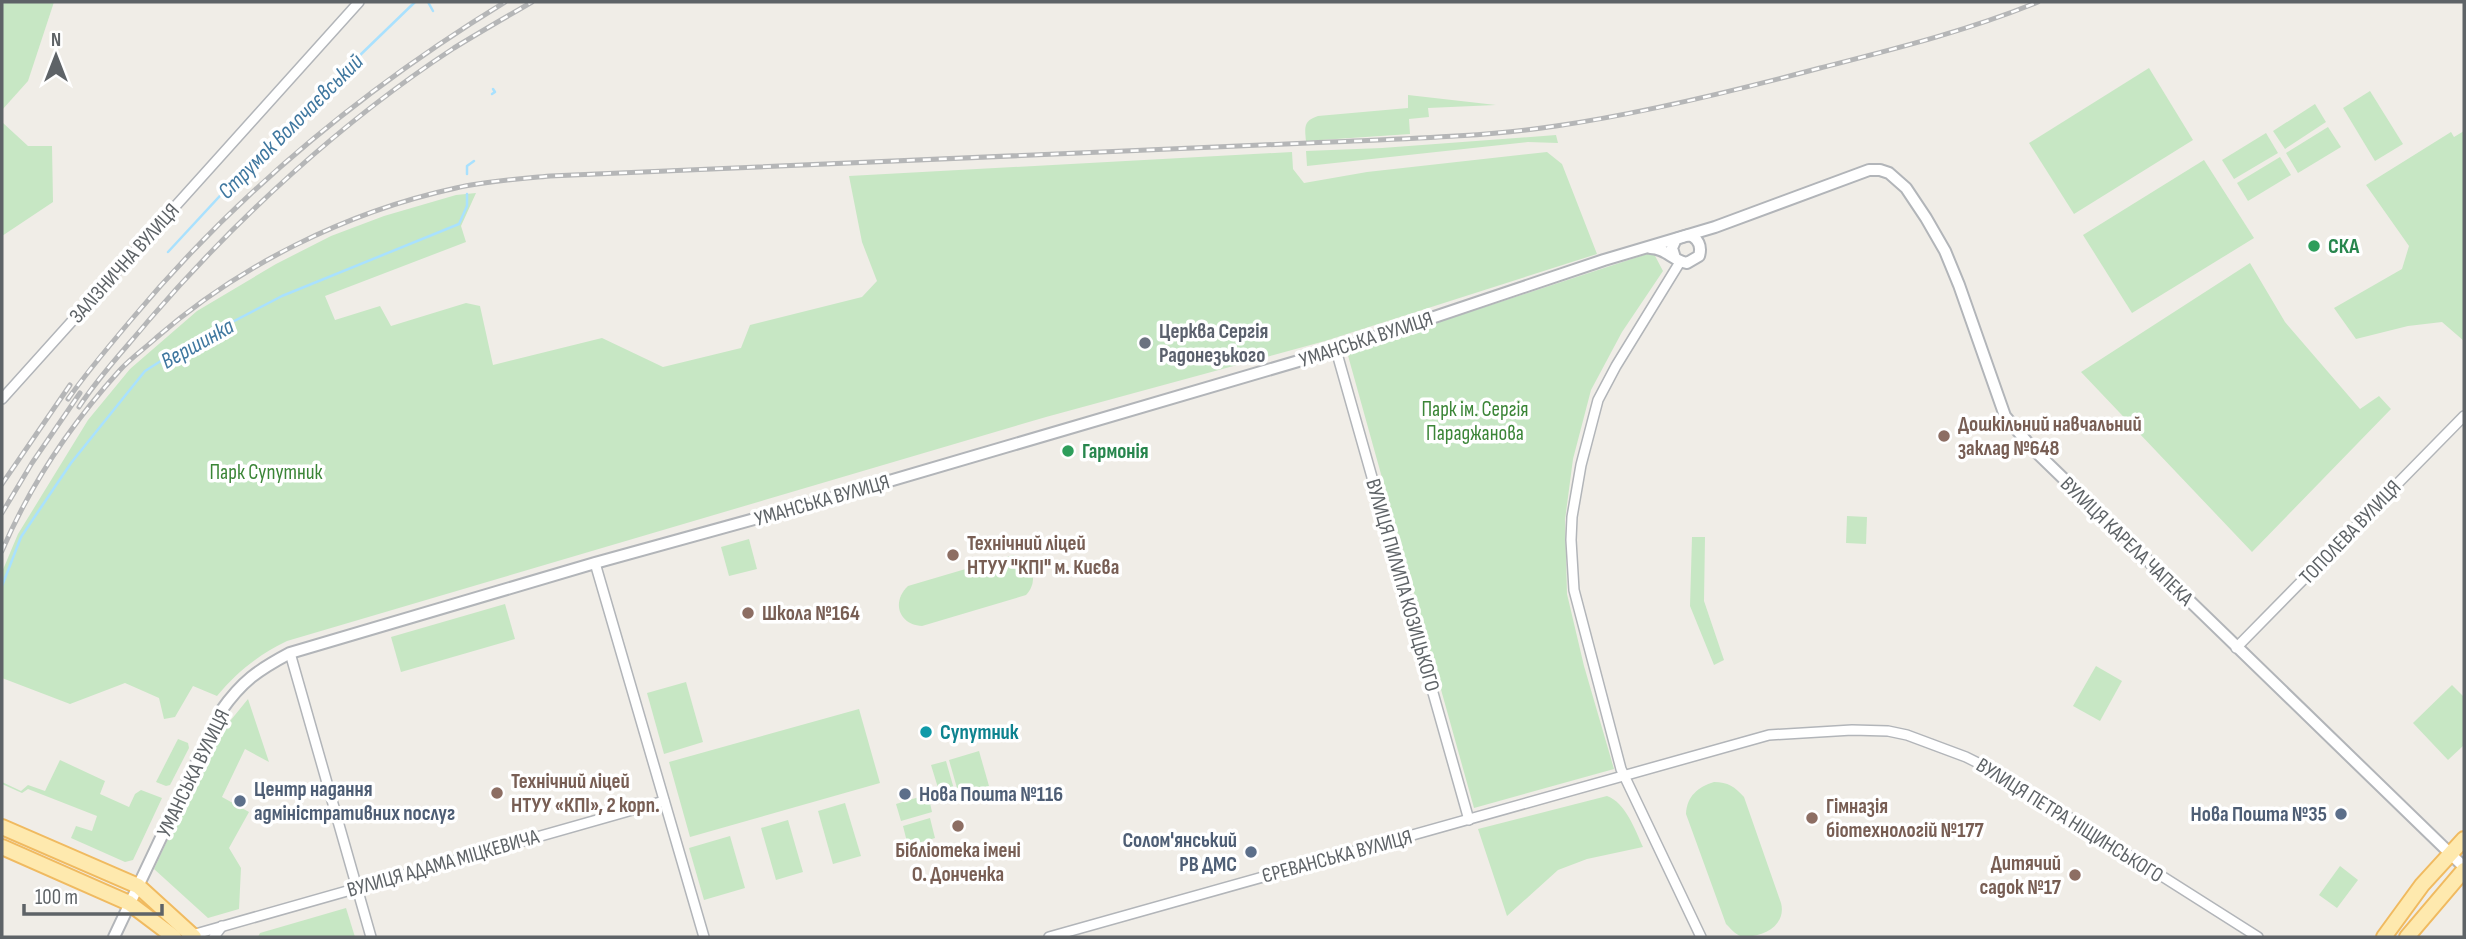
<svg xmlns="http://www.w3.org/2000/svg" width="2466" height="939" font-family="'Sofia Sans Condensed',sans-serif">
<rect width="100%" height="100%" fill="#f0ede7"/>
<g fill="#c7e7c4">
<path d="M2,2H54L28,81L2,110Z"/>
<path d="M2149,68L2193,140L2074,214L2029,143Z"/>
<path d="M2370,91L2403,144L2375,161L2343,108Z"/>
<path d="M1408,95L1496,105L1428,108L1429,117L1409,119L1410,134L1306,141C1305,127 1303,121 1318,116L1408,108Z"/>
<path d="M2315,104L2326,122L2285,149L2273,131Z"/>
<path d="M3,123L28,146H52L53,202L2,236Z"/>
<path d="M2328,127L2341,147L2298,173L2286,153Z"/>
<path d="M2464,131V341L2442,322L2408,326L2356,339L2334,308L2402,269L2409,246L2366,185L2451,132L2454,137Z"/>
<path d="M2266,133L2278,153L2234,179L2222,160Z"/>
<path d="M1556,135L1558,143L1528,142L1307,166L1306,151L1382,148Z"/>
<path d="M1292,152L1293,169L1304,183L1367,172L1547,152L1562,164L1597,254L1325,341L1046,417L287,641C258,655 237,672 217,696L193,686L175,717L164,719L159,698L125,683L70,704L2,678V572L18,534L88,420L130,369L197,311L276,264L331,236L384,216L456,195L476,193L461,226L466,242L325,296L335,320L380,306L391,326L466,303L480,306L493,365L602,338L663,367L741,348L750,325L862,297L877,281L862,242L849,176Z"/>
<path d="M2280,157L2291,175L2248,201L2237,183Z"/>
<path d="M2204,160L2254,238L2132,313L2083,235Z"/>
<path d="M1653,252L1663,271L1622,332L1591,390L1573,459L1565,520L1567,594L1584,666L1614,769L1474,808L1347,352Z"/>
<path d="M2250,263L2285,322L2360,409L2379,396L2391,409L2252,552L2081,372Z"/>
<path d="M1847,516L1867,517L1866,544L1846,543Z"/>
<path d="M1692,537H1705L1704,601L1724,660L1714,665L1690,606Z"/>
<path d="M749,539L757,569L729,576L721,547Z"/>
<path d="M1013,555L1028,561C1034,573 1036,584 1026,595L922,626C899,625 891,602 908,586Z"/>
<path d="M505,604L515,639L401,672L391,637Z"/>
<path d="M2096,666L2122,681L2100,721L2073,706Z"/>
<path d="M686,682L703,742L664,754L647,693Z"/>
<path d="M2452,685L2464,697V745L2448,760L2413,723Z"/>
<path d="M248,699L269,762L245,749L222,797L249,812L229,848L241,868L239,909L208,918L154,869L213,742Z"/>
<path d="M859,709L880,783L690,837L669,762Z"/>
<path d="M178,739L188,743L189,748L170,785L166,786L156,782Z"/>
<path d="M979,751L989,786L959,795L949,760Z"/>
<path d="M60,760L105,781L100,794L129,807L135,794L141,790L162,798L133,860L125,862L71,838L76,826L92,831L97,816L28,789L22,793L2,784V782L21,791L28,785L45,791Z"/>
<path d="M946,761L956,796L930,803L932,812L901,821L896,804L939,791L931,765Z"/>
<path d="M1714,782C1728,782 1735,787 1744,797L1781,903C1787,926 1761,939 1740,936C1734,933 1731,929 1726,924L1686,814C1687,796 1698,787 1714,782Z"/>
<path d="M1607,796C1626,803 1635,830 1643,847L1587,859L1558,870L1507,916L1478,829Z"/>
<path d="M845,803L861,856L833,864L818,811Z"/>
<path d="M930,818L935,838L908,846L903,826Z"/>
<path d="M788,820L803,872L776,880L761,828Z"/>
<path d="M730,836L745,888L704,900L689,848Z"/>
<path d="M2340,866L2358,880L2337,908L2319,895Z"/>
<path d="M346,908L355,937H258L260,933Z"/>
</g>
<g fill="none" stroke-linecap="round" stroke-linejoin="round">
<g stroke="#a9e1fe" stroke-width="2.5">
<path d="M428,2L433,11"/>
<path d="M492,94L495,92L493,89"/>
<path d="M467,174V166L474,161"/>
<path d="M168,252L266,146L415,2"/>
<path d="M2,586L21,537L71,463L145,371L175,352L282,296L459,224L467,206V194"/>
</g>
<defs>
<g id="minor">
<path d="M1680,262L1616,366L1598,400L1581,465L1572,517L1571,540L1574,590L1621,769L1701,937"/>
<path d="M1336,350L1469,820"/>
<path d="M2,399L359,2"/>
<path d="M595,563L704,937"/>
<path d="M2236,648L2464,416"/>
<path d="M290,653L371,937"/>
<path d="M192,935L664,801"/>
<path d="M214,937L222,926"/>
<path d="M1049,937L1769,735L1852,730L1888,731L1907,735L1966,757L2004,776L2258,937"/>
</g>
<g id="tertiary">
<path d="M1650,248C1666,248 1673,261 1687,263L1699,256C1702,246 1698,238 1689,235L1676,239L1672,248L1675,258"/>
<path d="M114,937L221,711C242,681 258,670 290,653L595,563L845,494L1336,350L1604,260L1715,227L1869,170H1880L1889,173L1906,188L1926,218L1945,251L1959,285L2005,416L2033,449L2464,867"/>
</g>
<g id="primary">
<path d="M2,827L138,886L194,937"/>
<path d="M2,847L129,903L174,937"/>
<path d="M2384,937L2422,885L2464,839"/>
<path d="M2407,937L2464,870"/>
</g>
</defs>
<use href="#minor" stroke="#b2b5b9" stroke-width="12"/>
<use href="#tertiary" stroke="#b2b5b9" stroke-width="14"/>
<use href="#primary" stroke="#f0ba60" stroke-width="18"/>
<use href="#minor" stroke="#fff" stroke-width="9"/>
<use href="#tertiary" stroke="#fff" stroke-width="10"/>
<use href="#primary" stroke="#fee9ae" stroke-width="14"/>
<defs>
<g id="rail">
<path d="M68,399C87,372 109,346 131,320C238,192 363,89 505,2"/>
<path d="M79,407C99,376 125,349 149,320C236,219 342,121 454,48C480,32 506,17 532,2"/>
<path d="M2,484L70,385"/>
<path d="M2,513L32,463L80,393"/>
<path d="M2,551C30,485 72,423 120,370C131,358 144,349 156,338C240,265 346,212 456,188C486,181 519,179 550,176L1308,143C1390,139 1475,138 1556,126C1645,113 1734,91 1820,68C1894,49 1967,31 2038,2"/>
</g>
</defs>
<use href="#rail" stroke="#b5b6b7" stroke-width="5"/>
<use href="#rail" stroke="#fff" stroke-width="2.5" stroke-dasharray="8" stroke-linecap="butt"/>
</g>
<g fill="#2e9e5b" stroke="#fff" stroke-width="2.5">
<circle cx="2314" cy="246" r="7"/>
<circle cx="1068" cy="451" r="7"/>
</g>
<circle fill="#6b7280" stroke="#fff" stroke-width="2.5" cx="1145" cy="343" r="7"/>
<g fill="#8d6e63" stroke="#fff" stroke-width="2.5">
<circle cx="1944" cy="436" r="7"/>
<circle cx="953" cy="555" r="7"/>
<circle cx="748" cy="613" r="7"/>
<circle cx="497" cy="793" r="7"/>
<circle cx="1812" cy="818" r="7"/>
<circle cx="958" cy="826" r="7"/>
<circle cx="2075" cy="875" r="7"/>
</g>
<circle fill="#0f9aa8" stroke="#fff" stroke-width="2.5" cx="926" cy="732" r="7"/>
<g fill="#5c6f8a" stroke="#fff" stroke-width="2.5">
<circle cx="905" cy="794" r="7"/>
<circle cx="240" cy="801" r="7"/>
<circle cx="2341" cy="814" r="7"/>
<circle cx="1251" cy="852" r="7"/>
</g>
<g text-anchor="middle" stroke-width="7" stroke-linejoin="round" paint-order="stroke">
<g font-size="21" font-weight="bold" fill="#27864d" stroke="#fff" text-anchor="start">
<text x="2328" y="253">СКА</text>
<text x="1082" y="458">Гармонія</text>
</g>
<g font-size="21" fill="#5e6367" stroke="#fff">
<text transform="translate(124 263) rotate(-48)" y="7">ЗАЛІЗНИЧНА ВУЛИЦЯ</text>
<text transform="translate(1366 339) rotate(-18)" y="7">УМАНСЬКА ВУЛИЦЯ</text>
<text transform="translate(822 500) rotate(-16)" y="7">УМАНСЬКА ВУЛИЦЯ</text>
<text transform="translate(2350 532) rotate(-46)" y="7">ТОПОЛЕВА ВУЛИЦЯ</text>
<text transform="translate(2127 541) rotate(44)" y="7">ВУЛИЦЯ КАРЕЛА ЧАПЕКА</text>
<text transform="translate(1403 585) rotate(74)" y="7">ВУЛИЦЯ ПИЛИПА КОЗИЦЬКОГО</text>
<text transform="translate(193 773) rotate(-64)" y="7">УМАНСЬКА ВУЛИЦЯ</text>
<text transform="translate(2070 820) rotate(32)" y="7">ВУЛИЦЯ ПЕТРА НІЩИНСЬКОГО</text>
<text transform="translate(1337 856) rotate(-15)" y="7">ЄРЕВАНСЬКА ВУЛИЦЯ</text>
<text transform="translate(443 863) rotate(-16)" y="7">ВУЛИЦЯ АДАМА МІЦКЕВИЧА</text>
</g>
<g font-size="21" font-weight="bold" fill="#5b616d" stroke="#fff" text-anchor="start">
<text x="1159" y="338">Церква Сергія<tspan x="1159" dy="24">Радонезького</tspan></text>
</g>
<g font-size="21" fill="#3b8537" stroke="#fff">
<text x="1475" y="416">Парк ім. Сергія<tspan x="1475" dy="24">Параджанова</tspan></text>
<text x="266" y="479">Парк Супутник</text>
</g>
<g font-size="21" font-weight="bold" fill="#785e54" stroke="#fff" text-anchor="start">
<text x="1958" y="431">Дошкільний навчальний<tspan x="1958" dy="24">заклад №648</tspan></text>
<text x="967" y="550">Технічний ліцей<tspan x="967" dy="24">НТУУ "КПІ" м. Києва</tspan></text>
<text x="762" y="620">Школа №164</text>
<text x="511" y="788">Технічний ліцей<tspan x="511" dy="24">НТУУ «КПІ», 2 корп.</tspan></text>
<text x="1826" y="813">Гімназія<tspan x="1826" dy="24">біотехнологій №177</tspan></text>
<text x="958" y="857" text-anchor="middle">Бібліотека імені<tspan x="958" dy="24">О. Донченка</tspan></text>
<text x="2061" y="870" text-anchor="end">Дитячий<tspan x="2061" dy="24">садок №17</tspan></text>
</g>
<g font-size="21" font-weight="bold" fill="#0d838f" stroke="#fff" text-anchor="start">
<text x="940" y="739">Супутник</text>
</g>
<g font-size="21" font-weight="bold" fill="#4e5e75" stroke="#fff" text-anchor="start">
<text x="254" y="796">Центр надання<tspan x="254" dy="24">адміністративних послуг</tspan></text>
<text x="919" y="801">Нова Пошта №116</text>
<text x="2327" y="821" text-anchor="end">Нова Пошта №35</text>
<text x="1237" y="847" text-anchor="end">Солом'янський<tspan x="1237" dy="24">РВ ДМС</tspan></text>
</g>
<g font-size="23" font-style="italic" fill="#3f779f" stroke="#fff">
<text transform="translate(290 126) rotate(-45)" y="8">Струмок Волочаєвський</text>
<text transform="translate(197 343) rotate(-29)" y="8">Вершинка</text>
</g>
</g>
<rect width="2466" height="939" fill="none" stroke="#5e6367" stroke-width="7"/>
<g transform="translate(56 56)" stroke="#ffffff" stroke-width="5" paint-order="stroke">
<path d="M0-5L12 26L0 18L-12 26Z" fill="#5e6367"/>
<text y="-10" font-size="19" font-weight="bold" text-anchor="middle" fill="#5e6367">N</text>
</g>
<path d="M24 904v10h138v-10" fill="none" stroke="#5e6367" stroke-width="3.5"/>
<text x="35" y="904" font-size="21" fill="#5e6367" stroke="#ffffff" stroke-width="5" paint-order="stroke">100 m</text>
</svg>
